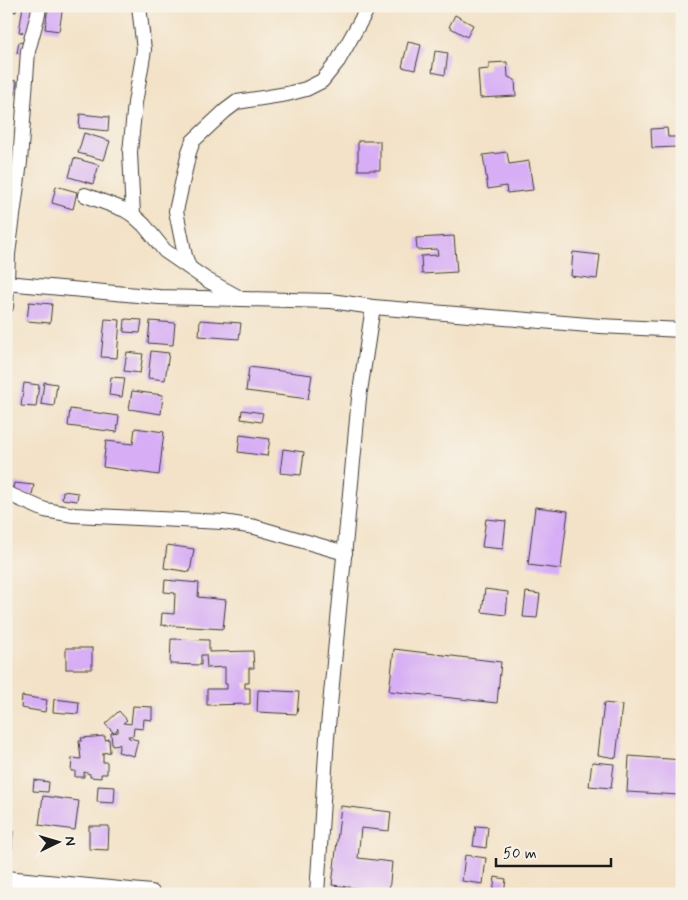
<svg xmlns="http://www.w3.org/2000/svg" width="688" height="900" font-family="Mynerve,sans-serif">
<rect width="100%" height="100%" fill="#f7f3e8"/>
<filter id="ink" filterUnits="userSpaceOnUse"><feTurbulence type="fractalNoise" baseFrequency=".02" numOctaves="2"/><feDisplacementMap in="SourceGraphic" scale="10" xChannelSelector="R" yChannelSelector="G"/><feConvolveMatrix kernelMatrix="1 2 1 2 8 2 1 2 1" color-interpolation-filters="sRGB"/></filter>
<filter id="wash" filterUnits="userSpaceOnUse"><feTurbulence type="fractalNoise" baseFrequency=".0096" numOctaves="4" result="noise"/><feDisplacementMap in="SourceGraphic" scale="20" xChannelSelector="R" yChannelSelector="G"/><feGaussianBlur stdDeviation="1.12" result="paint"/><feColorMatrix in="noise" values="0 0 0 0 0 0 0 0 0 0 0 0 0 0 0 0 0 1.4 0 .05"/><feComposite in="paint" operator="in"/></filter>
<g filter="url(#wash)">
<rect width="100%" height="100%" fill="#f3e2c7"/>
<g id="blocks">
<g fill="#d7aef5">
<path d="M6,6H17L16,12L6,10Z"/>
<path d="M23,6L33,7L29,33L19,32Z"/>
<path d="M48,6H63L59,31L45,29Z"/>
<path d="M455,15L473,25L467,37L449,27Z"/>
<path d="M19,42L26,43L25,54L17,53Z"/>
<path d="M408,42L421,45L415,70L402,67Z"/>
<path d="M435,51L448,53L445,75L432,72Z"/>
<path d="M507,62L508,77L515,80L516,96L480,98L478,70L489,69V63Z"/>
<path d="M6,80L17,81L15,95L6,94Z"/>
<path d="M80,114L109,117L108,131L79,128Z"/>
<path d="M667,128L668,137H676L677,147L652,148L651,129Z"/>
<path d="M84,133L110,141L104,160L78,153Z"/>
<rect x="358" y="141" width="22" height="29"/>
<path d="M507,152L509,164L529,161L533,190L507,193L506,186L488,189L483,155Z"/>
<path d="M74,158L99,165L93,184L69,177Z"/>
<path d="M56,186L77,192L73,209L52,203Z"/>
<path d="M454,236L457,272L422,274L421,256L438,255L437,249L417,250L416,238Z"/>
<path d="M573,252L600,255L597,279L571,276Z"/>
<path d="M29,302L52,304L50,323L27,321Z"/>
<path d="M105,319L120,320L117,358L101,357Z"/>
<path d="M125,319L142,320L140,333L124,332Z"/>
<path d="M200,320L241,323L239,339L199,336Z"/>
<path d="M150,321L175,323L173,345L148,343Z"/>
<path d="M151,351L169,353L165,380L148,378Z"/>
<path d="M127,352L143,354L140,373L124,371Z"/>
<path d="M249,367L312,375L308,399L246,391Z"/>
<path d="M111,377L125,378L122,397L109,395Z"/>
<path d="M44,382L57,384L54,406L41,404Z"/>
<path d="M24,383L39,385L36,407L21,406Z"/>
<path d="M132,391L163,395L161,414L129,409Z"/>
<path d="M70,409L119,416L117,432L68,426Z"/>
<path d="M242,410L263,413L261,422L241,419Z"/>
<path d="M135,428L164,432L159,475L103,467L106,441L133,444Z"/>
<path d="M240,435L270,439L267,456L238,452Z"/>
<path d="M283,449L304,452L301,475L280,473Z"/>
<path d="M14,483L34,485L32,495L12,492Z"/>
<path d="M63,491L78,493L77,501L62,499Z"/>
<path d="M535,507L568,511L561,569L528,565Z"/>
<path d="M486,519L506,521L503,549L482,547Z"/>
<path d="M167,545L194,549L190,572L164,568Z"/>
<path d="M165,580L199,583L198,597L226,600L223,629L161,625L162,613L174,614L175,593L164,592Z"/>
<path d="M485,589L508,592L506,615L482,612Z"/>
<path d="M526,592L540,594L537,618L523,617Z"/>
<path d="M171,639L209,640V652L253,651L254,668H249V683H245V688H250V704L207,705V689H227V684H225V667L207,668L206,655H201V665L170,664Z"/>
<rect x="66" y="648" width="26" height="21"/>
<path d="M394,649L501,662L497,703L389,691Z"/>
<path d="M258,690L299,692L297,714L257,712Z"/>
<path d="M22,696L47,700L45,712L21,708Z"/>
<path d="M54,699L79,702L78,714L53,712Z"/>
<path d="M604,703L622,705L616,758L598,755Z"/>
<path d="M133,706L152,707V720L144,719L143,729L134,728L133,736H128L129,738L138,740L134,756L118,752L120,744L112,745L111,733L118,732V728L114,733L105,724L119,711L127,720L123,723L131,724Z"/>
<path d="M105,736V740L109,739L110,752L103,753V762H107V774H101V778L90,777V774L84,772V777H75V771H71L72,758L81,759L79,741H82L81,738Z"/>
<path d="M629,756L682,760L679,795L627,792Z"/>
<path d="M592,762L614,764L611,788L589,786Z"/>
<path d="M34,780L49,782L48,792L33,791Z"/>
<path d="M98,786L115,787L114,803L97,802Z"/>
<path d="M43,796L79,801L75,830L39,825Z"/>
<path d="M341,806L391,812L389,831L361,828L358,858L392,862L389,892L332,885Z"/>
<path d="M89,826H109L108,850L89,849Z"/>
<path d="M476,826L488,827L486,848L473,846Z"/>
<path d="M6,830L13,831L12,849L6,848Z"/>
<path d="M465,855L486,858L483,884L462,881Z"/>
<path d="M495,877L506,879L504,894H493Z"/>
</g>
</g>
</g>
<g filter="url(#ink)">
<use href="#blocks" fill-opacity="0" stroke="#3c3a36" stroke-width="1"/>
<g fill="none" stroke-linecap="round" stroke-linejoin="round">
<defs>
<g id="minor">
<path d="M85,195L125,210L133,215L144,225L165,251L207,280L238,297"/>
<path d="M133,215L130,152L135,103L144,50L139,6"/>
<path d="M189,267L185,256L176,211L189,152L193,141L225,111L237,102L287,94L306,89L322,81L338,61L369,6"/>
<path d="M6,283L159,297L331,301L373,307L600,326L682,330"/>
<path d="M6,307L8,254L20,162L28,51L38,14L39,6"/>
<path d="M6,493L45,510L74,515L223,522L255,527L345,553"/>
<path d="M317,894L327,737L359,398L373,307"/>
</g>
<path id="tertiary" d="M6,880L151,894"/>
</defs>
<use href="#minor" stroke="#3c3a36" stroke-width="16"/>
<use href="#tertiary" stroke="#3c3a36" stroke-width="20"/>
<use href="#minor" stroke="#fff" stroke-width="14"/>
<use href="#tertiary" stroke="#fff" stroke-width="18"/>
</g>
</g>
<rect width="688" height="900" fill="none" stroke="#f7f3e8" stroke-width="25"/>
<g transform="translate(58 842) rotate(85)" stroke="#f7f3e8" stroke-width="4" paint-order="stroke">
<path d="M0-4L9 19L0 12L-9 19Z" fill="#1c1c1c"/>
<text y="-8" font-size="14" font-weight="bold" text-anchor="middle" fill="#1c1c1c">N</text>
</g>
<path d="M496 858v8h115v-8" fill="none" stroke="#1c1c1c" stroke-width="2.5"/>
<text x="503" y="858" font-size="15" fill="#1c1c1c" stroke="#f7f3e8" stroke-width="4" paint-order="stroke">50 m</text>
</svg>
